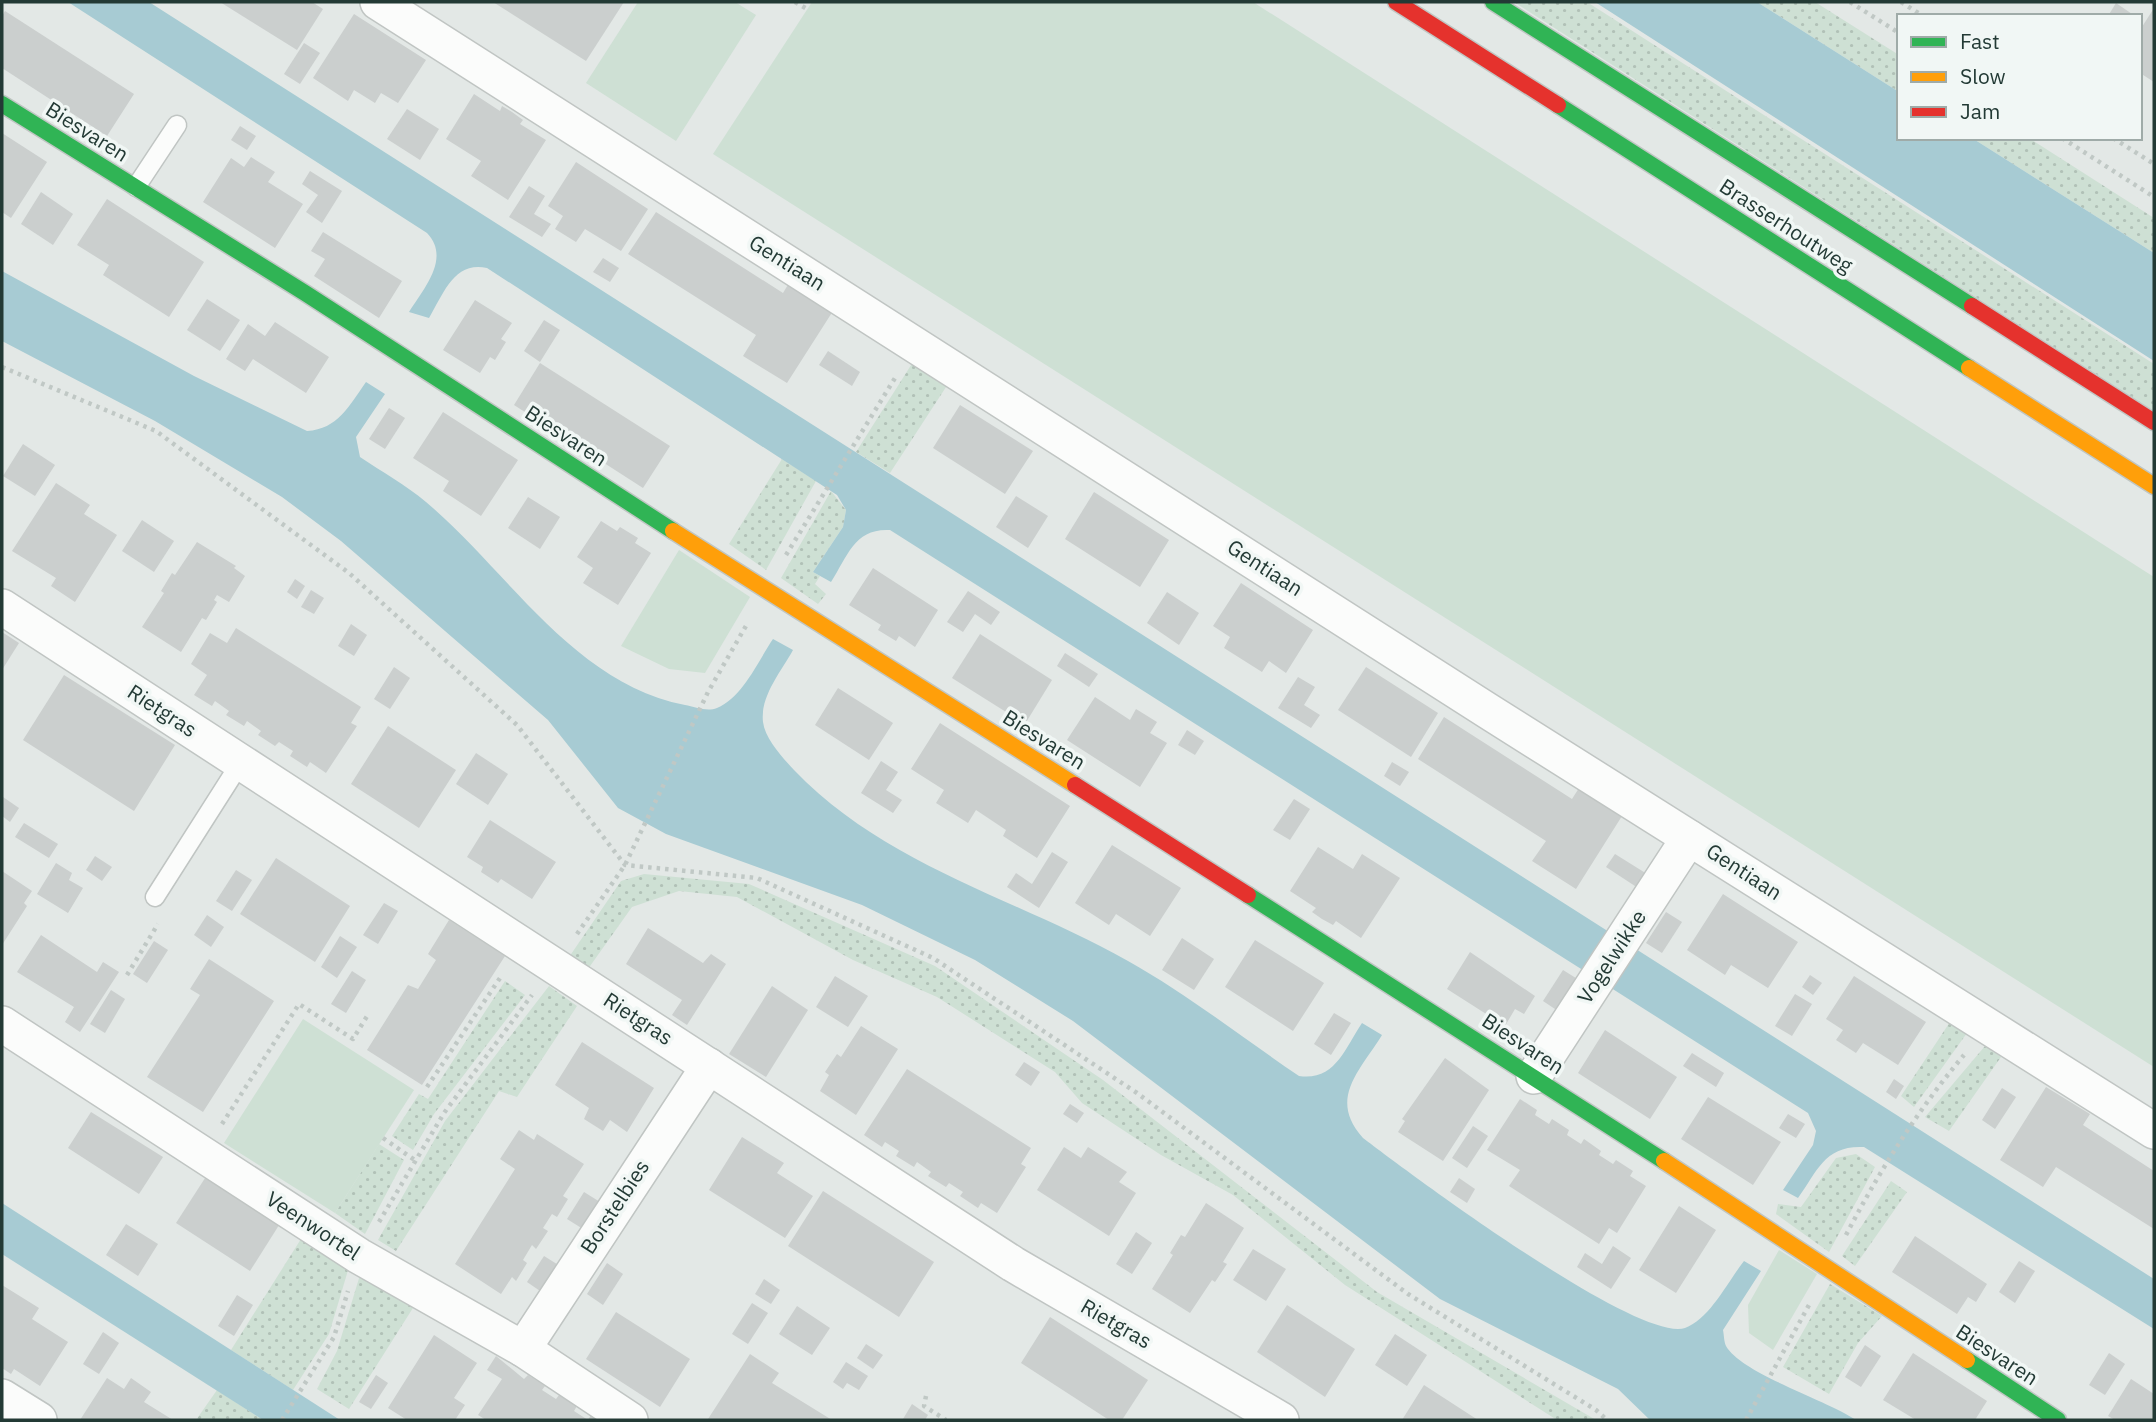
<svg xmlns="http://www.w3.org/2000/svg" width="2156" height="1422" font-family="'IBM Plex Sans',sans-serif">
<defs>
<pattern id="grass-dots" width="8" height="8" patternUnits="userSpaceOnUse" patternTransform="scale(1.75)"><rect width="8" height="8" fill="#cee0d4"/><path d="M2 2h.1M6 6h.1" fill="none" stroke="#b1c1b7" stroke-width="1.8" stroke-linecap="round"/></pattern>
</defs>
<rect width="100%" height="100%" fill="#e3e8e6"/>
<g fill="url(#grass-dots)">
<path d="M1514,2H1587L2154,364V411Z"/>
<path d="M1757,2H1815L1899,55V92Z"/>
<path d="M1972,138H2029L2154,218V253Z"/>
<path d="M913,362L948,384L890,473L856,452Z"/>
<path d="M782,459L816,481L766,570L729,544Z"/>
<path d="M831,491L846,510L843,527L813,572L820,576L815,584L826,594L818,604L781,578Z"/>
<path d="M644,874L749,884L935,966L1103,1080L1377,1292L1596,1420H1557L1345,1285L1233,1195L1161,1155L1082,1103L1055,1072L937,997L853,960L737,897L679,891L632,907L583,976L565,963L621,881Z"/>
<path d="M505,981L525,995L434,1114L413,1150L392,1136L419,1094L428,1099Z"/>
<path d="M549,986L577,1006L517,1097L499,1091L396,1251L378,1240L445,1121Z"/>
<path d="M1950,1022L1967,1033L1914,1107L1901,1096Z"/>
<path d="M1985,1046L2001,1057L1949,1131L1925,1117Z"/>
<path d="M379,1144L404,1160L365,1234L335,1213Z"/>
<path d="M1856,1154L1875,1167L1829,1252L1776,1214L1778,1204L1801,1207L1836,1158Z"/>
<path d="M1891,1181L1907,1192L1855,1266L1842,1256Z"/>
<path d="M306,1231L352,1257L329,1334L293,1390L231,1350Z"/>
<path d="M363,1265L418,1300L349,1409L317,1389L337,1351Z"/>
<path d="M1830,1284L1882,1316L1858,1343L1829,1394L1783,1367Z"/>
<path d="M217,1390L263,1420H196Z"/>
</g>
<g fill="#cee0d4">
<path d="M638,2H735L756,15L676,141L586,83Z"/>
<path d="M812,2H1253L2154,577V1067L713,154Z"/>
<path d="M679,550L750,597L705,673L669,669L621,646Z"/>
<path d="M303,1019L414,1090L335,1213L224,1143Z"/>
<path d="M1779,1250L1817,1274L1773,1350L1749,1333L1748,1305Z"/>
</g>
<g fill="#a7cbd3">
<path d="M68,2H149L2154,1279V1329L1864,1147C1825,1145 1818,1170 1798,1198L1783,1190L1813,1145L1816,1131L1808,1113L890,530C855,528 848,555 831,582L813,572L843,527L846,510L837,495L487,268C454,261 444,293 429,318L409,312C424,288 451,258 427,233Z"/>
<path d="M1595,2H1757L1899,92V138H1972L2154,253V361Z"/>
<path d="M2,271L194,376L307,431C338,429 349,406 366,382L385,394L356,437L360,457C382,472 406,485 426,502C508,571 573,683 685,705C695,707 707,712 717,708C743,697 758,661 773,639L793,650C781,672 760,696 763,722C765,739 783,758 794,770C886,866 1016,898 1128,961C1187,994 1243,1038 1299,1076C1335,1081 1344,1050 1362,1023L1382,1035C1359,1072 1328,1099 1363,1138C1409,1173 1637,1343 1685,1328C1710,1319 1728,1281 1744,1261L1761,1271L1723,1330C1724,1335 1724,1342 1726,1346C1742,1374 1827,1400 1856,1420H1650L1618,1389L1440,1299L1073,1021L975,960L862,905L666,834L618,808L548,720L341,541L282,497L155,421L2,341Z"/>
<path d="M2,1203L340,1420H263L2,1254Z"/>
</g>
<g fill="#cbcfce">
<path d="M220,2H312L323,9L297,50Z"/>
<path d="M493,2H624L586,61Z"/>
<path d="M2116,3L2135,16H2108Z"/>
<path d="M2154,8V82L2140,73V30Z"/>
<path d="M5,11L134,94L107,136L2,68V16Z"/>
<path d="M354,14L426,60L398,103L381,93L375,103L354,90L348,101L313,78Z"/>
<path d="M304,43L320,53L300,84L284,74Z"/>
<path d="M474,94L500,111L502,106L512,112L523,120L520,124L546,140L508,200L471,176L481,161L446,139Z"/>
<path d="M407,109L439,129L420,160L387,139Z"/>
<path d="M240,126L256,136L247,150L231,140Z"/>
<path d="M2,133L47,162L11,218L2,212Z"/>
<path d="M251,157L275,172L268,182L303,204L275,248L203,202L231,158L244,167Z"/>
<path d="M576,162L648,209L621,251L585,229L576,242L555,229L563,216L548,206Z"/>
<path d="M310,171L342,191L322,223L306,212L318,195L302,184Z"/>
<path d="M529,186L545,196L534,214L551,224L542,237L509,217Z"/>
<path d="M41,192L73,214L53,245L21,224Z"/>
<path d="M107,199L204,262L169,317L103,275L109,265L77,245Z"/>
<path d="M656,212L783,293L789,283L833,311L787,383L743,356L756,335L628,254Z"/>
<path d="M323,232L402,281L379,318L314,276L325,259L311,251Z"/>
<path d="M603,258L619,268L610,282L593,272Z"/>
<path d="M207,299L240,320L220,351L187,330Z"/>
<path d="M475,300L512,323L501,339L506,342L495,360L490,357L480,373L443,350Z"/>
<path d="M544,320L560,330L540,362L524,351Z"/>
<path d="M275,322L329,357L306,393L253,359L245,371L226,359L248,324L265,336Z"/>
<path d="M828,351L860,372L852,386L819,365Z"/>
<path d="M540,363L670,446L643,488L514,405Z"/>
<path d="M960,405L1033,451L1005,494L933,448Z"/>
<path d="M389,408L405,418L385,449L369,439Z"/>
<path d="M443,412L518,460L481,516L443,491L449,481L413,458Z"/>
<path d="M23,444L55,465L35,496L3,476Z"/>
<path d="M56,483L90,505L84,514L117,535L75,602L51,586L56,578L12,551Z"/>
<path d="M1094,492L1169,540L1140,587L1065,539Z"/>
<path d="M1016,496L1048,516L1028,548L996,527Z"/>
<path d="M528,497L560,517L540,549L508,528Z"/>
<path d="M142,520L174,541L154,572L122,551Z"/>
<path d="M601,521L617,531L620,527L638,538L635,543L651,553L618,605L583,583L593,568L577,557Z"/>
<path d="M197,542L236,566L234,568L245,576L229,602L217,595L214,600L217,602L206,620L202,618L181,652L142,627L164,593L161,591L172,573L175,575Z"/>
<path d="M873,568L938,610L915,647L899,636L896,641L878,630L881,625L849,605Z"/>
<path d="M295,579L305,586L297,599L287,592Z"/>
<path d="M1241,583L1313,630L1286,673L1269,661L1262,672L1224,648L1230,637L1213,626Z"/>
<path d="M311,590L324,598L314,614L301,607Z"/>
<path d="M968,591L1000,612L991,625L975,614L963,632L947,622Z"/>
<path d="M1167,592L1199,613L1179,645L1147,623Z"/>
<path d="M351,624L367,635L354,656L338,646Z"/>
<path d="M236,628L361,707L351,723L357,726L326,773L310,762L307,767L290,756L293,751L279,742L275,746L258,735L261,731L247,721L244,726L226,715L229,711L215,701L212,706L194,695L207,675L191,664L210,633L227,643Z"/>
<path d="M2,632L19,643L2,670Z"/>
<path d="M980,634L1052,680L1025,724L952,678Z"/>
<path d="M1065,653L1098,674L1089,687L1057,666Z"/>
<path d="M394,667L410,678L390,709L374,699Z"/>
<path d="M1366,667L1438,713L1411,757L1338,710Z"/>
<path d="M64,675L175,745L134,811L23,740Z"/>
<path d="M1298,677L1315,687L1304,705L1320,715L1311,728L1278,708Z"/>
<path d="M838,688L893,723L869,760L815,725Z"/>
<path d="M1095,697L1130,720L1136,709L1157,722L1150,733L1167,743L1140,787L1067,740Z"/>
<path d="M1444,717L1572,799L1579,788L1622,816L1576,889L1532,861L1546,841L1418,759Z"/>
<path d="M940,723L1070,806L1037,858L1003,836L1006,830L976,810L968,823L936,803L944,790L911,769Z"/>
<path d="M388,726L456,770L419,828L351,784Z"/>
<path d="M1187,730L1204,741L1195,755L1178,745Z"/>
<path d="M476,753L508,774L488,805L456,784Z"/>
<path d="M881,761L898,772L886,790L902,800L893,813L861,793Z"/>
<path d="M1392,762L1409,772L1400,786L1384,776Z"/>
<path d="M3,797L19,808L10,822L2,816Z"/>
<path d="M1294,799L1310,809L1290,840L1273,830Z"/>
<path d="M490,820L556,862L532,899L501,879L498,883L481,872L483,867L467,857Z"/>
<path d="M24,823L58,844L49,858L15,837Z"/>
<path d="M1112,845L1181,888L1150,936L1116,914L1109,925L1075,903Z"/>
<path d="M1318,847L1353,869L1362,854L1400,878L1361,938L1336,921L1333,925L1322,919L1312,912L1316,908L1290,891Z"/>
<path d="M1052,852L1068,862L1039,908L1007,887L1016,873L1032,884Z"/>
<path d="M1615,854L1647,874L1638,888L1606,867Z"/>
<path d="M95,856L112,867L102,881L86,870Z"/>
<path d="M276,858L350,906L315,962L240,914Z"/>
<path d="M56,863L72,873L69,880L83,888L68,913L37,894Z"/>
<path d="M236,870L252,880L232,911L216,901Z"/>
<path d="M2,871L32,891L24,903L27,906L2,945Z"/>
<path d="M1723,894L1798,942L1768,988L1731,965L1725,975L1687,950Z"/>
<path d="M384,903L398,911L378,944L363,935Z"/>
<path d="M1666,912L1682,922L1662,953L1646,943Z"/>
<path d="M207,915L224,927L211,947L194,935Z"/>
<path d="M449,920L505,956L422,1085L367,1050L408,985L418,989L436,960L428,954Z"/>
<path d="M648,928L703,963L711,954L726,964L687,1025L672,1015L682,1000L626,964Z"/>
<path d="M41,935L97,972L103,962L119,972L80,1032L65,1022L74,1007L17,972Z"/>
<path d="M340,936L357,947L337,978L321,967Z"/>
<path d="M1182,938L1214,959L1194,990L1162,970Z"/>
<path d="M1255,940L1324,983L1293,1031L1225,987Z"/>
<path d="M154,941L168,950L147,983L133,974Z"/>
<path d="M1470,952L1535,996L1524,1014L1515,1009L1505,1026L1447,989Z"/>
<path d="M209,959L274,1001L203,1112L147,1077L200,995L190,989Z"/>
<path d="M1563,970L1579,980L1558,1011L1543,1001Z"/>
<path d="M352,971L366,980L346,1013L331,1004Z"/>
<path d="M1810,975L1822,983L1813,995L1802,987Z"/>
<path d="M835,976L868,996L848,1027L816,1007Z"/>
<path d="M1854,976L1926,1022L1898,1065L1863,1043L1856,1053L1836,1040L1843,1030L1826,1019Z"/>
<path d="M772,986L808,1010L766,1077L729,1054Z"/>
<path d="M111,990L125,999L105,1033L90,1024Z"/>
<path d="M1795,994L1812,1004L1792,1036L1775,1026Z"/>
<path d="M1334,1013L1351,1023L1331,1055L1314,1044Z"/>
<path d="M861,1026L898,1049L856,1115L820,1091L829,1075L825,1072L837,1054L841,1057Z"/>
<path d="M1605,1030L1677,1077L1650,1119L1578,1073Z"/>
<path d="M582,1042L654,1088L627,1132L610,1120L603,1131L584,1119L589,1108L555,1085Z"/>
<path d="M1692,1053L1724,1073L1716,1087L1683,1066Z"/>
<path d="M1445,1058L1489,1090L1443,1161L1398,1132L1405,1121L1402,1119Z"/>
<path d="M1024,1062L1040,1072L1031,1086L1015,1075Z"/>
<path d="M907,1069L1031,1148L1021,1164L1026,1167L997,1213L981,1203L978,1208L960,1196L963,1192L949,1183L946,1187L928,1176L931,1172L917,1162L914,1167L896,1156L899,1151L885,1142L882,1147L864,1135Z"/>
<path d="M1894,1079L1904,1086L1896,1099L1886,1092Z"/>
<path d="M2046,1087L2090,1114L2083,1125L2154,1171V1229L2056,1167L2043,1187L2000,1160Z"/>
<path d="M2002,1088L2016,1097L1995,1129L1982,1120Z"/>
<path d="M1708,1097L1781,1142L1753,1185L1681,1139Z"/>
<path d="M1520,1099L1537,1110L1535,1115L1549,1124L1552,1119L1569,1130L1567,1135L1581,1144L1584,1139L1601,1151L1599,1155L1613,1164L1616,1160L1633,1171L1630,1176L1646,1186L1617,1233L1609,1228L1599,1244L1509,1186L1520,1170L1487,1150Z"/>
<path d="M1070,1104L1084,1113L1077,1123L1063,1114Z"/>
<path d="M91,1112L163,1157L139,1194L68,1148Z"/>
<path d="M1788,1114L1805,1124L1796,1138L1779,1128Z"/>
<path d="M1473,1126L1488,1136L1467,1168L1452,1158Z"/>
<path d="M519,1130L534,1140L537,1134L584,1164L563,1196L568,1199L557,1217L552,1214L543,1228L548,1231L536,1249L532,1245L523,1260L527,1263L516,1281L512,1277L501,1294L455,1264L515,1169L500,1159Z"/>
<path d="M742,1137L784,1163L777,1173L813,1196L785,1238L709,1190Z"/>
<path d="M1064,1147L1081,1158L1088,1147L1127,1172L1119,1182L1136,1193L1109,1236L1037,1190Z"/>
<path d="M207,1175L281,1222L250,1271L176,1223Z"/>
<path d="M1459,1178L1475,1189L1467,1203L1450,1192Z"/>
<path d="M823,1191L934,1262L899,1317L788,1246Z"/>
<path d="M584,1192L600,1202L583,1229L567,1219Z"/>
<path d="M1206,1203L1244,1228L1223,1262L1227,1264L1215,1282L1212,1280L1190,1313L1152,1289L1173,1255L1170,1253L1181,1235L1185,1237Z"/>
<path d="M1679,1206L1716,1230L1676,1293L1639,1270Z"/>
<path d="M126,1224L158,1244L138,1276L106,1255Z"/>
<path d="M1136,1232L1152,1243L1132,1274L1116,1264Z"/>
<path d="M1915,1236L1987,1284L1976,1302L1968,1297L1957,1314L1892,1272Z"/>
<path d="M1613,1246L1631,1258L1611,1289L1577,1267L1585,1253L1602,1264Z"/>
<path d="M1253,1249L1286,1269L1266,1301L1233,1280Z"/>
<path d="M544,1256L560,1266L543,1293L527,1282Z"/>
<path d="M2019,1261L2035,1271L2015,1303L1999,1292Z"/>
<path d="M607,1263L623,1274L603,1305L587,1294Z"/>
<path d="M764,1279L780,1290L771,1304L755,1294Z"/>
<path d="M2,1285L39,1308L32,1319L68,1342L40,1386L14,1369L11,1374L2,1368Z"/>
<path d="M237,1295L253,1305L234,1336L218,1326Z"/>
<path d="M752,1303L768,1313L748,1344L732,1334Z"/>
<path d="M1287,1305L1355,1349L1325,1397L1257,1352Z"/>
<path d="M797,1306L830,1328L812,1355L779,1334Z"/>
<path d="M616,1312L690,1359L660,1407L586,1359Z"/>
<path d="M1050,1317L1148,1380L1122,1420H1109L1021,1363Z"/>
<path d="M103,1332L119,1343L99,1374L83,1364Z"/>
<path d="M1395,1334L1427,1355L1407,1386L1375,1365Z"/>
<path d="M434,1335L477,1363L454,1398L465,1405L455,1420H407L388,1408Z"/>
<path d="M866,1344L883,1355L873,1369L857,1358Z"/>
<path d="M1865,1345L1881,1356L1861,1387L1845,1377Z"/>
<path d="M1913,1353L1987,1401L1975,1420H1916L1883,1400Z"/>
<path d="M2109,1353L2125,1364L2105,1395L2089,1385Z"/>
<path d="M750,1354L779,1373L772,1383L832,1420L708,1419Z"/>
<path d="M496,1356L524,1379L528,1375L545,1386L542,1390L556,1399L559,1395L577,1406L574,1411L588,1420L591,1415L599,1420H486L478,1415L502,1379L487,1370Z"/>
<path d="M846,1362L868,1376L859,1390L847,1383L843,1389L833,1382Z"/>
<path d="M376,1375L388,1383L371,1409L359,1402Z"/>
<path d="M107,1378L124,1389L131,1378L151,1392L144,1402L173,1420H80Z"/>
<path d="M2131,1379L2154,1394V1420H2115L2108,1416Z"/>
<path d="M1424,1385L1461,1409L1478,1420H1402Z"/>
<path d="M912,1404L928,1415L925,1420L903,1419Z"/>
</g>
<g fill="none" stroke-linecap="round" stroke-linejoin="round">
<defs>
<g id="lane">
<path d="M136,187L177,125"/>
<path d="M155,897L241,762"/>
</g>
<g id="street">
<path d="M378,2L1488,711L2154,1131"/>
<path d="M2,607L1013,1264L1281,1420"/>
<path d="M2,1024L359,1256L523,1349L630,1420"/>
<path d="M1534,1076L1689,838"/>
<path d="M523,1349L709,1066"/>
<path d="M2,1397L39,1420"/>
</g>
<g id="fast">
<path d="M1493,2L1972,306"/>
<path d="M2,104L305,293L673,531"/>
<path d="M1558,105L1969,368"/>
<path d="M1248,895L1664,1161"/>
<path d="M1967,1360L2058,1420"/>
</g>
<g id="slow">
<path d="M1969,368L2154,486"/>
<path d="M673,531L1075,785"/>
<path d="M1664,1161L1967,1360"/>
</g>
<g id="jam">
<path d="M1396,2L1558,105"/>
<path d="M1972,306L2154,422"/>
<path d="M1075,785L1248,895"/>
</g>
</defs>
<use href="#lane" stroke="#c0c5c3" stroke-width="21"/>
<use href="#street" stroke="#c0c5c3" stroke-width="38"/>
<use href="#fast" stroke="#c0c6c3" stroke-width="19"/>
<use href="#slow" stroke="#c0c6c3" stroke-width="19"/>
<use href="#jam" stroke="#c0c6c3" stroke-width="19"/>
<g stroke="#c0c8c5" stroke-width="4.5" stroke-dasharray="3.5 5" stroke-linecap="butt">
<path d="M795,2L807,9"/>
<path d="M1850,2L1899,33"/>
<path d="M1901,2L1923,16"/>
<path d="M2062,138L2154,197"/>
<path d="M2113,138L2154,164"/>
<path d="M2,367L156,431L349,573L517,725L625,865L757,878L933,958L1137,1093L1408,1294L1596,1410L1607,1420"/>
<path d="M786,555L895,378"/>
<path d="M577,934L625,865L708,692L747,624"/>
<path d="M127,975L158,924"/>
<path d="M427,1087L502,975"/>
<path d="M222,1124L299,1004L353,1039L369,1013"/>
<path d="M383,1138L416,1161"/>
<path d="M379,1222L444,1113L532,995"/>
<path d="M1846,1235C1880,1170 1917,1111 1964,1055"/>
<path d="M926,1396L924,1406L946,1420"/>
<path d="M282,1420L334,1337L348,1291"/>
<path d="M1746,1420L1809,1305"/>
</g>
<use href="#lane" stroke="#fbfcfb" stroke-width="18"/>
<use href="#street" stroke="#fbfcfb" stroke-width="35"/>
<use href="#fast" stroke="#30b455" stroke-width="16"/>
<use href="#slow" stroke="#ff9f0a" stroke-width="16"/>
<use href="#jam" stroke="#e5322d" stroke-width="16"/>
</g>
<g text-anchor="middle" stroke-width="7" stroke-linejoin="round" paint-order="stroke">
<g font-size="21" fill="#233a35" stroke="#f1f7f5">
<text transform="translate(87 132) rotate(32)" y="7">Biesvaren</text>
<text transform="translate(1786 226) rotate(33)" y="7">Brasserhoutweg</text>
<text transform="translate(787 263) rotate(32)" y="7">Gentiaan</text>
<text transform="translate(566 436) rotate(33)" y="7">Biesvaren</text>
<text transform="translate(1265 568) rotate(33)" y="7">Gentiaan</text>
<text transform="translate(162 711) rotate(33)" y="7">Rietgras</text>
<text transform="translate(1044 740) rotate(32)" y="7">Biesvaren</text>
<text transform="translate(1744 872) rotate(33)" y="7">Gentiaan</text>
<text transform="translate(1612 957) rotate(-57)" y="7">Vogelwikke</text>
<text transform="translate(638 1019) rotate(33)" y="7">Rietgras</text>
<text transform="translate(1523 1044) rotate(33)" y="7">Biesvaren</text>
<text transform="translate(615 1207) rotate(-57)" y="7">Borstelbies</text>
<text transform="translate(313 1226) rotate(33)" y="7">Veenwortel</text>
<text transform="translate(1116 1324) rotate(30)" y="7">Rietgras</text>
<text transform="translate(1997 1355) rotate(33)" y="7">Biesvaren</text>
</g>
</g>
<rect width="2156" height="1422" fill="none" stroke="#233a35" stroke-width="7"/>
<rect x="1897" y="14" width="245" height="126" fill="#f1f7f5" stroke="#9faba8" stroke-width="2"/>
<rect x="1911" y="37" width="35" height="10" fill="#30b455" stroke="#9faba8" stroke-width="2"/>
<text x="1960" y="49" font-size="21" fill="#233a35">Fast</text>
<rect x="1911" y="72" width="35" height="10" fill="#ff9f0a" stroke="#9faba8" stroke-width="2"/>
<text x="1960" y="84" font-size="21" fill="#233a35">Slow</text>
<rect x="1911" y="107" width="35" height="10" fill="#e5322d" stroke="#9faba8" stroke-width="2"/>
<text x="1960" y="119" font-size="21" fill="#233a35">Jam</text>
</svg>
